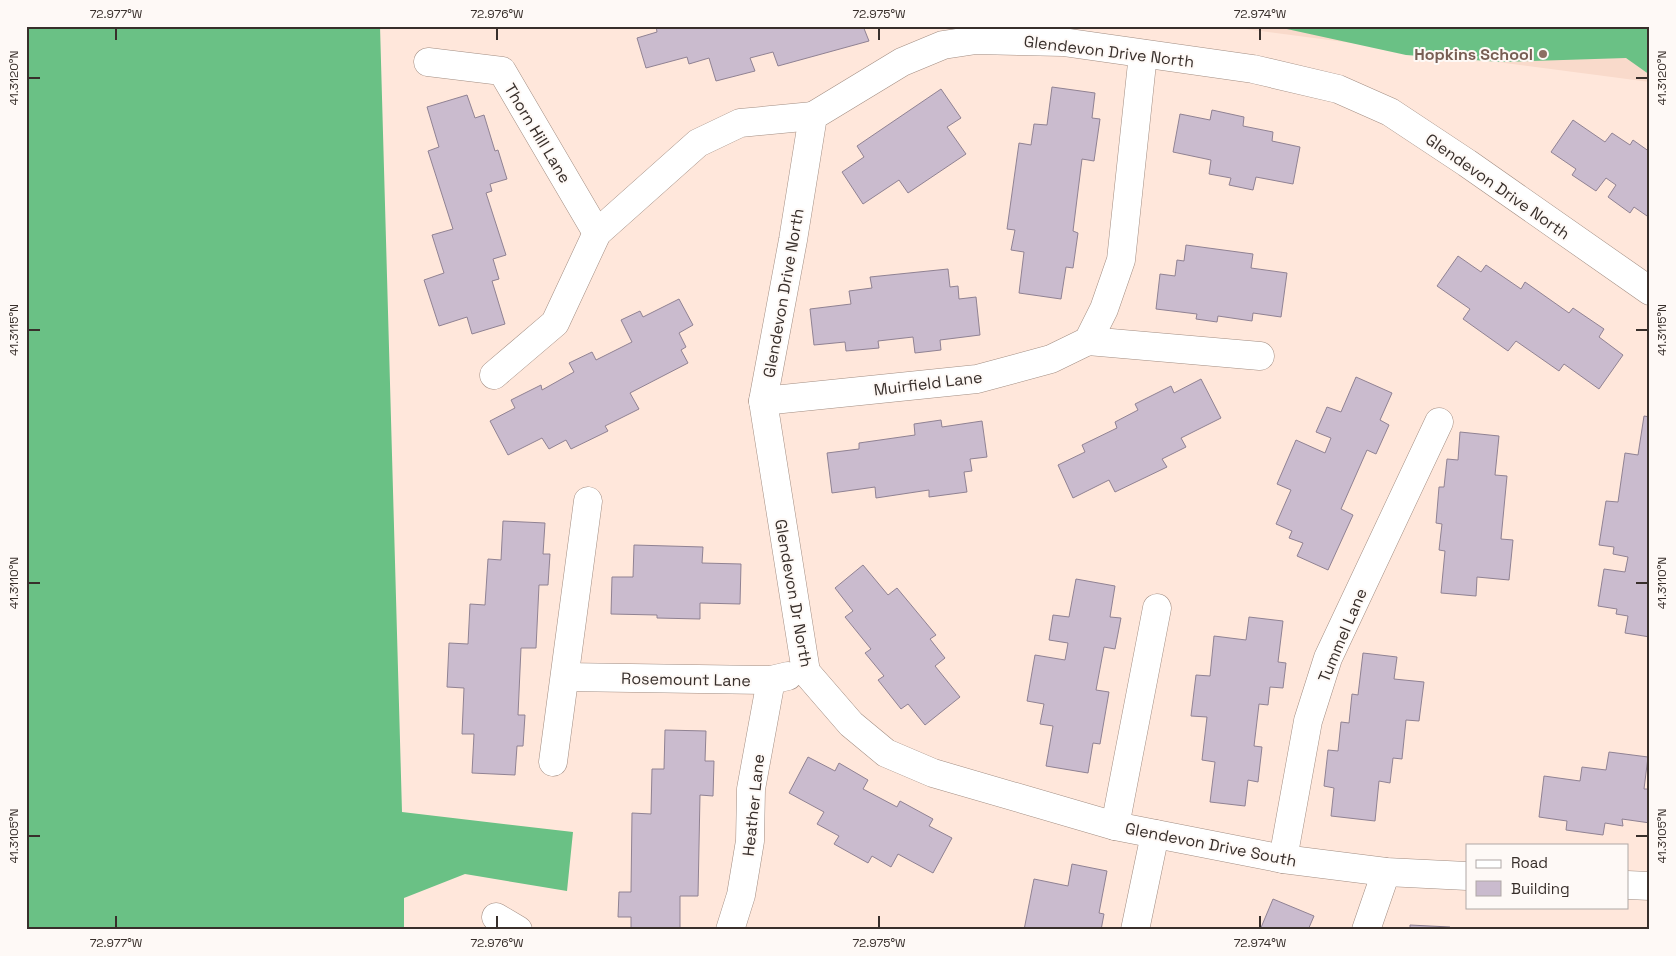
<svg xmlns="http://www.w3.org/2000/svg" width="1676" height="956" font-family="'Space Grotesk',sans-serif">
<rect width="100%" height="100%" fill="#ffe7db"/>
<path fill="#f9dacb" d="M1223,26H1650V82Z"/>
<g fill="#6ac185">
<path d="M26,26H380L402,812L573,832L567,891L465,874L404,898V930H26Z"/>
<path d="M1273,26H1650V75L1626,58L1501,62L1406,55Z"/>
</g>
<g fill="#cabbce" stroke="#908293">
<path d="M656,26H863L869,41L778,66L773,52L750,58L755,71L716,81L709,58L689,64L687,57L646,68L637,38L657,32Z"/>
<path d="M1052,87L1095,93L1092,118L1100,119L1094,161L1082,159L1073,231L1078,233L1073,268L1066,267L1061,299L1019,293L1024,252L1011,250L1015,230L1007,229L1019,143L1031,145L1034,124L1047,125Z"/>
<path d="M941,89L961,118L947,127L966,154L908,193L899,180L863,204L842,172L864,157L857,146Z"/>
<path d="M467,95L475,118L484,115L495,151L498,150L507,179L490,184L492,191L486,193L506,255L493,259L499,279L492,281L505,324L472,334L467,317L439,326L424,280L444,273L432,235L453,229L428,151L439,147L427,107Z"/>
<path d="M1212,110L1244,117L1243,126L1273,132L1272,141L1300,147L1293,184L1256,177L1253,190L1229,185L1231,178L1209,174L1211,160L1173,152L1180,114L1210,120Z"/>
<path d="M1573,120L1605,142L1612,133L1630,145L1633,140L1650,152V218L1634,207L1630,213L1608,197L1616,185L1606,178L1596,191L1572,175L1576,169L1551,152Z"/>
<path d="M1186,245L1253,254L1251,268L1287,273L1281,317L1253,313L1252,321L1218,316L1217,322L1196,319L1197,314L1156,309L1160,274L1175,276L1177,260L1184,261Z"/>
<path d="M1458,256L1481,272L1486,265L1521,289L1525,282L1569,313L1573,308L1604,329L1599,337L1623,355L1599,389L1564,364L1559,371L1516,341L1508,351L1463,319L1470,309L1437,286Z"/>
<path d="M948,269L950,287L958,286L959,299L976,297L980,335L940,340L941,350L915,353L913,337L878,341L879,348L846,351L845,342L814,345L810,309L851,304L849,291L872,288L870,277Z"/>
<path d="M679,299L693,325L679,333L686,347L681,350L688,363L630,393L639,409L605,426L608,431L571,449L566,440L549,449L542,438L508,455L490,421L515,408L511,400L541,385L542,390L574,372L569,363L592,352L596,360L632,342L621,320L640,311L643,317Z"/>
<path d="M1356,377L1392,393L1380,420L1389,425L1376,454L1367,450L1341,509L1353,515L1328,570L1297,556L1303,543L1289,538L1292,531L1276,524L1291,490L1277,484L1296,440L1325,453L1331,438L1316,432L1327,407L1341,412Z"/>
<path d="M1201,379L1221,418L1181,438L1186,447L1162,459L1167,467L1115,492L1109,480L1073,498L1058,465L1085,452L1082,445L1117,428L1115,422L1138,410L1135,404L1171,386L1174,393Z"/>
<path d="M1644,416L1650,417V637L1625,633L1628,616L1616,614L1617,609L1598,606L1604,569L1625,572L1628,557L1613,554L1614,547L1599,545L1606,501L1618,502L1625,453L1638,455Z"/>
<path d="M941,420L942,427L982,421L987,457L970,459L972,471L964,472L967,492L929,497V490L876,498L875,487L832,493L827,453L859,449V443L915,435L914,424Z"/>
<path d="M1460,432L1499,436L1495,475L1507,476L1501,539L1513,540L1509,580L1477,577L1476,596L1441,593L1445,551L1439,550L1442,524L1436,523L1439,487H1444L1447,459L1458,460Z"/>
<path d="M503,521L545,523L543,554H550L548,585H539L536,648H521L518,715H525L523,746H517L515,775L472,773L474,734H462L464,688L447,687L449,643L468,644L470,604L485,605L488,559L501,560Z"/>
<path d="M634,545L703,547L702,563L741,564L740,604L700,603V619L657,618V615L611,614L612,577H633Z"/>
<path d="M863,565L888,595L897,588L936,635L930,639L945,658L935,666L960,697L925,725L908,704L901,709L878,680L884,676L865,653L871,649L845,617L853,611L835,588Z"/>
<path d="M1076,579L1115,586L1110,617L1121,618L1115,649L1104,647L1096,690L1109,692L1100,744L1093,743L1088,773L1046,766L1053,726L1040,724L1044,704L1027,701L1035,655L1065,660L1068,643L1049,640L1053,615L1069,617Z"/>
<path d="M1249,617L1283,621L1278,662L1286,663L1283,688L1270,687L1268,705L1259,704L1254,746L1262,747L1258,782L1248,780L1245,806L1210,802L1215,762L1202,760L1207,717L1191,716L1196,675L1210,676L1214,636L1246,640Z"/>
<path d="M1363,653L1397,657L1394,679L1424,682L1419,721L1406,720L1402,759L1393,758L1390,783L1379,781L1375,821L1331,816L1334,788L1324,786L1328,750L1338,751L1341,722L1349,723L1352,694L1358,695Z"/>
<path d="M665,730L706,731L705,761H714L713,796L700,795L698,896H680V930H631V917H618L619,892H631L632,813L651,814L652,769H664Z"/>
<path d="M1609,752L1648,757L1644,789H1650V823L1622,819L1623,826L1605,823L1603,835L1566,830L1567,821L1539,817L1544,776L1580,781L1582,767L1606,770Z"/>
<path d="M808,757L835,771L839,763L868,780L863,789L897,807L900,801L933,819L929,826L952,838L933,873L898,854L891,867L872,856L868,863L834,844L839,836L817,824L824,812L789,793Z"/>
<path d="M1072,864L1107,871L1099,913L1104,914L1101,930H1024L1034,879L1068,886Z"/>
<path d="M1273,899L1314,916L1308,930H1260Z"/>
<path d="M1410,925L1450,927V930H1410Z"/>
</g>
<g fill="none" stroke-linecap="round" stroke-linejoin="round">
<defs>
<g id="street">
<path d="M428,62L502,71L597,233"/>
<path d="M1088,341L1260,356"/>
<path d="M494,375L555,323L597,233L698,143L740,123L813,116"/>
<path d="M763,401L977,379L1051,359L1088,341L1104,309L1121,260L1143,54"/>
<path d="M565,677L771,680L788,676"/>
<path d="M553,762L588,501"/>
<path d="M1115,826L1157,608"/>
<path d="M1283,859L1308,721L1328,658L1439,422"/>
<path d="M1467,876L1386,872L1283,859L1115,826L933,773L886,753L851,724L806,672L763,401L793,240L813,116L902,62L943,45L976,40L1063,42L1253,69L1338,89L1390,112L1467,163L1650,291"/>
<path d="M1627,885L1650,886"/>
<path d="M496,917L518,930"/>
<path d="M730,930L741,895L750,841L751,789L771,680"/>
<path d="M1135,930L1155,834"/>
<path d="M1366,930L1386,872"/>
</g>
</defs>
<use href="#street" stroke="#a28d82" stroke-width="29"/>
<use href="#street" stroke="#fff" stroke-width="28"/>
</g>
<path fill="none" stroke="#382f2b" stroke-width="2" d="M116,28V40M497,28V40M879,28V40M1260,28V40M28,78H40M1636,78H1648M28,330H40M1636,330H1648M28,583H40M1636,583H1648M28,836H40M1636,836H1648M116,916V928M497,916V928M879,916V928M1260,916V928"/>
<circle fill="#8d6e63" stroke="#fef9f6" stroke-width="2" cx="1543" cy="54" r="5"/>
<g text-anchor="middle" stroke-width="4" stroke-linejoin="round" paint-order="stroke">
<g font-size="16" fill="#382f2b" stroke="#fef9f6">
<text transform="translate(1109 51) rotate(7)" y="6">Glendevon Drive North</text>
<text transform="translate(538 133) rotate(59)" y="6">Thorn Hill Lane</text>
<text transform="translate(1498 186) rotate(35)" y="6">Glendevon Drive North</text>
<text transform="translate(783 293) rotate(-80)" y="6">Glendevon Drive North</text>
<text transform="translate(928 383) rotate(-7)" y="6">Muirfield Lane</text>
<text transform="translate(794 593) rotate(80)" y="6">Glendevon Dr North</text>
<text transform="translate(1342 635) rotate(-67)" y="6">Tummel Lane</text>
<text transform="translate(686 679) rotate(1)" y="6">Rosemount Lane</text>
<text transform="translate(753 805) rotate(-84)" y="6">Heather Lane</text>
<text transform="translate(1211 844) rotate(11)" y="6">Glendevon Drive South</text>
</g>
<g font-size="16" font-weight="bold" fill="#785e54" stroke="#fef9f6" text-anchor="end">
<text x="1533" y="60">Hopkins School</text>
</g>
</g>
<rect width="1676" height="956" fill="none" stroke="#fef9f6" stroke-width="55"/>
<rect x="1466" y="844" width="162" height="65" fill="#fef9f6" stroke="#afa8a5"/>
<rect x="1476" y="860" width="25" height="8" fill="#ffffff" stroke="#afa8a5"/>
<text x="1511" y="868" font-size="15" fill="#382f2b">Road</text>
<rect x="1476" y="881" width="25" height="15" fill="#cabbce" stroke="#afa8a5"/>
<text x="1511" y="894" font-size="15" fill="#382f2b">Building</text>
<rect x="28" y="28" width="1620" height="900" fill="none" stroke="#382f2b" stroke-width="2"/>
<g font-size="12" text-anchor="middle" fill="#382f2b">
<text x="116" y="18">72.977°W</text>
<text x="497" y="18">72.976°W</text>
<text x="879" y="18">72.975°W</text>
<text x="1260" y="18">72.974°W</text>
<text transform="translate(14 78) rotate(-90)" y="4">41.3120°N</text>
<text transform="translate(1662 78) rotate(-90)" y="4">41.3120°N</text>
<text transform="translate(14 330) rotate(-90)" y="4">41.3115°N</text>
<text transform="translate(1662 330) rotate(-90)" y="4">41.3115°N</text>
<text transform="translate(14 583) rotate(-90)" y="4">41.3110°N</text>
<text transform="translate(1662 583) rotate(-90)" y="4">41.3110°N</text>
<text transform="translate(14 836) rotate(-90)" y="4">41.3105°N</text>
<text transform="translate(1662 836) rotate(-90)" y="4">41.3105°N</text>
<text x="116" y="947">72.977°W</text>
<text x="497" y="947">72.976°W</text>
<text x="879" y="947">72.975°W</text>
<text x="1260" y="947">72.974°W</text>
</g>
</svg>
